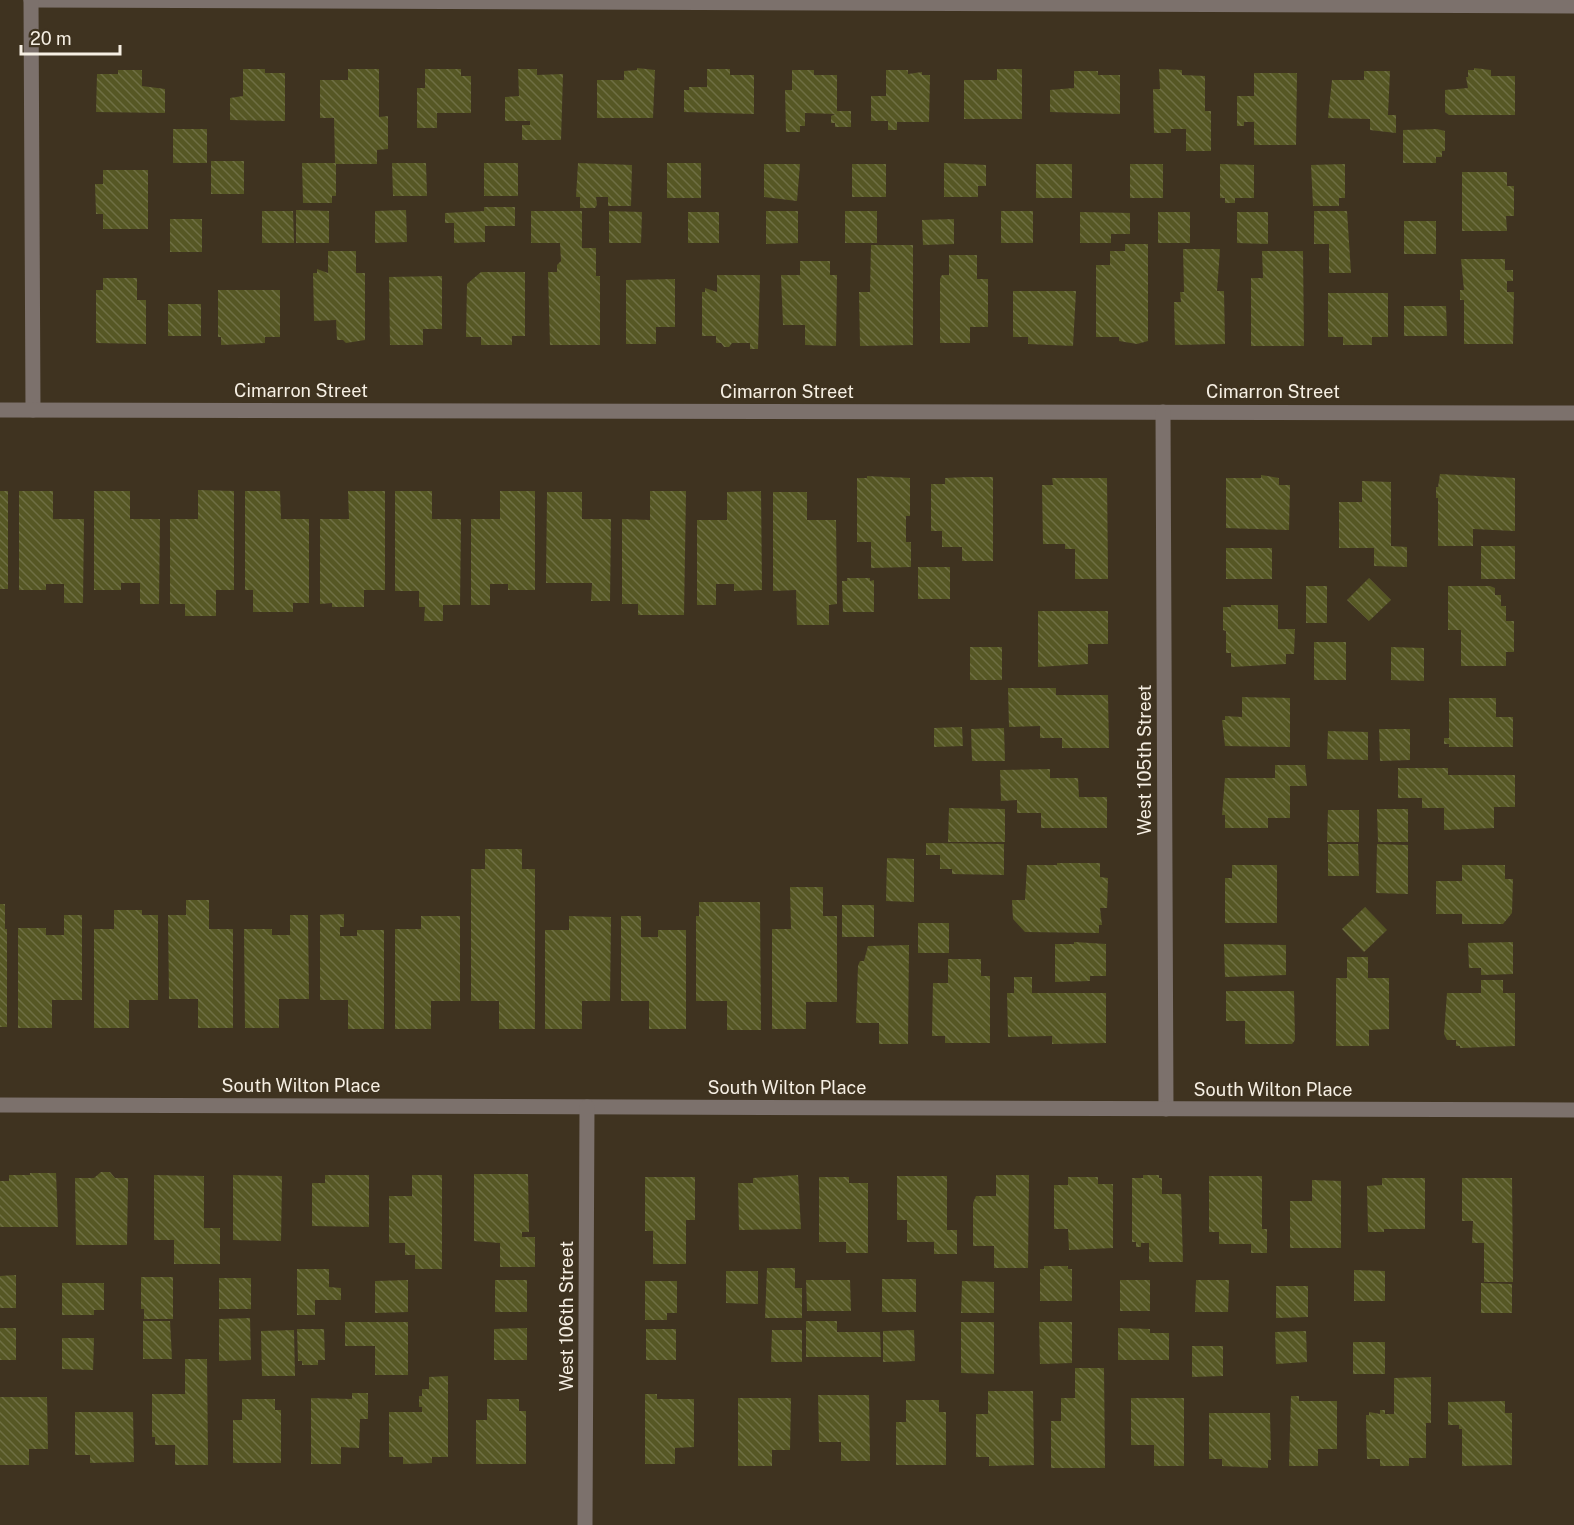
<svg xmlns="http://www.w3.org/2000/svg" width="1574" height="1525" font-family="'Public Sans',sans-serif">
<defs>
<pattern id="building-back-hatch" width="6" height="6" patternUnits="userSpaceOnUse" patternTransform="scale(1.5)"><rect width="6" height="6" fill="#565724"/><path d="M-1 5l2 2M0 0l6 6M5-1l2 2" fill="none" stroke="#6f6f44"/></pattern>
</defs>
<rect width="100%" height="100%" fill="#3f3320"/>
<g fill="url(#building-back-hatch)">
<path d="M637,68L655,70L653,118H597V80H624V71L637,70Z"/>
<path d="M1474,68L1491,70V76H1515V115H1449L1445,112V90L1468,88L1466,77H1468V70H1474Z"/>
<path d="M243,69H265V73H285V121L230,120V98L243,96Z"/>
<path d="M348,69H379V117L388,116V149L377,150V164H336V196H332V203H303L302,163H335L334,118H320V80H348Z"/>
<path d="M425,69H461V76H471V113H437V128H417V88H425Z"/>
<path d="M518,69H537V75L563,74L561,140H522V125H530V121H505V97L519,96Z"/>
<path d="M707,69H730V75H754V114L684,112V90H689V87H707Z"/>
<path d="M997,69H1022V119H964V80H997Z"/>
<path d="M1159,69L1182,70V75L1205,76V111H1211V151H1186V129H1171V133H1154L1153,89H1160Z"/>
<path d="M118,70H142V86L165,89V113L96,112L97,74H118Z"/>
<path d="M792,70H814V75H837V111H851V127H835V123H831V116L835,114L805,113V126H800V132H786L785,90H792Z"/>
<path d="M886,70H908V74L922,72V75H930L929,122H897V130H888V121H871V96H886Z"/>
<path d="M1074,71H1098V75H1120V114L1050,112V90L1074,88Z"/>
<path d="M1364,71H1390L1388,115H1396V133L1370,130V119L1328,118L1332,80H1364Z"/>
<path d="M1254,73H1297L1296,145H1254V122H1244V126H1237V96H1254Z"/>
<rect x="173" y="129" width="34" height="34"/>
<path d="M1437,129L1445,131V151H1442V157H1436V163H1403V130Z"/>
<rect x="211" y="161" width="33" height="33"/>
<path d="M392,163H426L427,196H393Z"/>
<rect x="484" y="163" width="34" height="33"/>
<path d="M578,163L632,165L631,206H608V197H596L597,205L595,208H580V197H576Z"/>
<rect x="667" y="163" width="34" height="35"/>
<path d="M944,163L986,165V186H978V197H944Z"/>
<path d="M764,164H800L797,201L764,197Z"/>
<rect x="852" y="164" width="34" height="33"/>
<rect x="1036" y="164" width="36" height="34"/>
<rect x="1130" y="164" width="33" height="34"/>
<path d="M1220,164L1254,165V198H1235V203H1225V198H1220Z"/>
<path d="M1345,164V198H1339V206H1313L1311,165Z"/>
<path d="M103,170H148V229H103V214H96L95,184H103Z"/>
<path d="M1462,172H1507V186H1514V216H1506L1507,231H1462Z"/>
<path d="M484,207H515V226H485V242L454,243V223H445V213L484,211Z"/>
<path d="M296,210L329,211V243H296Z"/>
<path d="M406,210L407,242L375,243V211Z"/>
<path d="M262,211H293L294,243H262Z"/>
<path d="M531,211H582V248H596V276H600V345H550L548,272H557V265L561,261L560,243H531Z"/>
<path d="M609,211L642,212L641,243H609Z"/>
<path d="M766,211H798V243L766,244Z"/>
<rect x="845" y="211" width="32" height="32"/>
<rect x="1001" y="211" width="32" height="32"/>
<path d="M1314,211H1347L1351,273H1329V244H1314Z"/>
<rect x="688" y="212" width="31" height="31"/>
<path d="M1080,212L1130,213V234H1111V243H1080Z"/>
<rect x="1158" y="212" width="32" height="31"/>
<path d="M1237,212H1268V244L1237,243Z"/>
<rect x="170" y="219" width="32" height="33"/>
<path d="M954,219V244L923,245L922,220Z"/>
<rect x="1404" y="221" width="32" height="33"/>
<path d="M1125,244H1148V341L1137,344L1119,341V337H1096V265H1110V251H1125Z"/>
<path d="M871,245H913V345L860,346L859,292H870Z"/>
<path d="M1183,249H1220L1217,291H1224L1225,344L1175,345L1174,302H1181L1180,292H1184Z"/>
<path d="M328,251H356V273H365V340L346,343L343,340H337L336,320L314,321L313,273H317V269L328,273Z"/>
<path d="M1262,251H1303L1304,346H1251V278H1263Z"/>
<path d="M949,255H977V279H988V327H970V343H940V279L942,275H949Z"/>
<path d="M1461,259H1505V270H1513V281H1507V292H1514L1513,344H1464V300H1460V290H1464Z"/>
<path d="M800,261H830V275H837L836,346L805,345V325H783L781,275H800Z"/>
<path d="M481,272H525V336H512V345H481V337H466L467,284Z"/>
<path d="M717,275H760L758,349H750V343H732L729,347H724L721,343H716V336H702V292H705V288L717,292Z"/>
<path d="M442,276V329H423V345H390L389,277Z"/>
<path d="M103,278H137V300H146V344L96,343V290H103Z"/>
<path d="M675,279V327H656V344H626V280Z"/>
<path d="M218,290H280V337H265V343L221,345V337H218Z"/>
<path d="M1013,291H1076L1073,346L1028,344V337H1013Z"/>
<path d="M1328,293H1388V337H1372V345H1343V337H1328Z"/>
<rect x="168" y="304" width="33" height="32"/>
<path d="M1404,306H1446L1447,336H1404Z"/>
<path d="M1440,474L1515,478V531L1473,529V546H1438V498H1436V487H1438Z"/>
<path d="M1261,475L1279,478V485H1290L1289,530L1226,528V478H1261Z"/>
<path d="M867,476L910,478V516H906V542H911V567L871,568V542H857V478H867Z"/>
<path d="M968,477H993V561H962V547H942V531H931V484H945V478Z"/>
<path d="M1052,478H1107L1108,579H1075V549H1065V544H1043L1042,485H1053Z"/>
<path d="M1362,481L1391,482V546L1407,547V567L1374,566V548H1339V502H1362Z"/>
<path d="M198,490L234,491V590H216V616H185V604H170V519H198Z"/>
<rect x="0" y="491" width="8" height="98"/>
<path d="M19,491H53V519H84L83,603H64V584H46V590H19Z"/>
<path d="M94,491H130V519H160L159,604H140V583H121V590H94Z"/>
<path d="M245,491H280L281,519H309V603H293V612H253V590H245Z"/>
<path d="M348,491H385V590H364V607H332V603L320,604V519H349Z"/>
<path d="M395,491H432V519H461L460,605H443V621H424L425,607H419V591H395Z"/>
<path d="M500,491H535V590H508V584H490V605H471V519H500Z"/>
<path d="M650,491H686L684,615H638V604H622V519L650,520Z"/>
<path d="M761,491L762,590L734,591V584H716V605H697V520H727V492Z"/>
<path d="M547,492H582V519H611L610,601H591L592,583H546Z"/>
<path d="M773,492H807V520H836L837,604L829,605V625H797L796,590L773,591Z"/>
<rect x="1481" y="546" width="34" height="33"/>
<rect x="1226" y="548" width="46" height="31"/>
<rect x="918" y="567" width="32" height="32"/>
<path d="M847,578H870V581L874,580V612H843L842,581H847Z"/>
<path d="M1369,578L1391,600L1369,621L1347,600Z"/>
<rect x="1306" y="586" width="21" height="37"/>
<path d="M1448,586H1490L1495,588V595H1501V606H1506V621H1514V652H1506V666H1461V630H1448Z"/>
<path d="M1231,605H1278V629H1295L1294,654H1286V664L1231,667V653H1226V631L1223,630V607H1231Z"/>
<path d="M1038,611H1108V644H1088V664L1038,667Z"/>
<rect x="1314" y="642" width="32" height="38"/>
<rect x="970" y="647" width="32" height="33"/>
<path d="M1391,647L1424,648V681L1391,680Z"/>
<path d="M1008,688H1056V695H1108L1109,748H1062V738H1040V726L1009,727Z"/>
<path d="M1242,697L1290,698V747L1225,746L1222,720H1225V716L1242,717Z"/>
<path d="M1449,698H1496V717H1513V747H1449V744H1444V738H1449Z"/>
<path d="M962,727L963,746L934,747V728Z"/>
<path d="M1004,728L1005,761H972L971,729Z"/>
<path d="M1379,729H1410V760L1380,761Z"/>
<path d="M1328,731L1368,732V760L1327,759Z"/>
<path d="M1275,765H1305L1307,786H1290V818H1268V828H1225V815H1222L1225,778H1275Z"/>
<path d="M1398,768H1448V775H1515V807H1494V828L1444,830V808H1422V798H1398Z"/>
<path d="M1050,769V778H1078L1079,797H1107V828H1041V813H1017V800L1001,801L1000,770Z"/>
<path d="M949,808L1005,809V842H948Z"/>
<path d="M1377,809H1408V842H1378Z"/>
<path d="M1328,810H1359V842H1327Z"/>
<path d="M926,843L1004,844V875L952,874V869H940V855H926Z"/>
<path d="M1328,844H1358L1359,876H1328Z"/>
<path d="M1377,844L1408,845V894L1376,893Z"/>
<path d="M485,849H522V869H535V1029H499V1001H471V869H485Z"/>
<path d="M887,858L914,859V902L886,901Z"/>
<path d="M1057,863H1100V877L1108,878L1107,908H1100L1102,925H1099V933L1025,932L1013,919L1012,900H1025L1027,865H1057Z"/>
<path d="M1232,865H1277V923H1225V878H1232Z"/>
<path d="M1462,865H1505V879H1513L1512,913L1503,924H1462V914H1436V881H1462Z"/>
<path d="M790,887H823V916H837V1002H806V1029H772V929H791Z"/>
<path d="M186,900H209V929H233V1028H198V999H169L168,915H186Z"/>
<path d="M699,902H760L761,1030H727V1001H696V916H699Z"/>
<path d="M0,904H5V929H7V1027H0Z"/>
<rect x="842" y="905" width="32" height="32"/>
<path d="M1365,907L1387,930L1364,952L1342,929Z"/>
<path d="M114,910H142V915H158V1000H129V1028H94V929H114Z"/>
<path d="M344,914V927H340V936H357V930H384V1029H348V1000H320V915Z"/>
<path d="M64,915H82V1000H52V1028H18V928H46V935H64Z"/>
<path d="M290,915H308L309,999H279V1028H245L244,929H272V935H290Z"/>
<path d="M421,916H460V1001H431V1029H395V929H421Z"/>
<path d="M569,916L611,917L610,1001H582V1029H545V930H569Z"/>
<path d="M621,916H641V937H658V930H686V1029H649V1001H621Z"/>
<rect x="918" y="923" width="31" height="30"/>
<path d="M1074,942L1106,944V976H1090V981L1055,982V944H1074Z"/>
<path d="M1513,942V974L1481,975V968H1469L1468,943Z"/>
<path d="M1224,944L1286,945V975L1225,977Z"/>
<path d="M909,945L908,1044H879V1023H856L858,966L860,961H864L868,946Z"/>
<path d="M1347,957H1368V978H1389V1029L1369,1030V1046H1336V978H1347Z"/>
<path d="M948,959H981V976H990V1043H945V1036H932L933,983H948Z"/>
<path d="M1014,977H1032V993H1106V1043L1052,1044V1036L1008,1037L1007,993H1014Z"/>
<path d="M1481,980H1503V993H1515V1046L1460,1048V1046H1456V1040H1447L1444,1034L1447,993H1481Z"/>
<path d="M1226,991H1294L1295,1040L1292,1044H1245V1021H1226Z"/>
<path d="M101,1172H110L115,1178H128L127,1245H76L75,1178H94Z"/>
<path d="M30,1173H56L58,1227H0V1181H9V1175H30Z"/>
<path d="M474,1174H528L529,1232H522V1237H535V1267H500V1243L474,1241Z"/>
<path d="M154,1175L204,1176V1228H220V1264H174V1240H154Z"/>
<path d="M233,1175L282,1176L281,1241L233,1240Z"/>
<path d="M325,1175H369V1227L312,1226V1183H325Z"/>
<path d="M412,1175H442V1269H415V1255H405V1243H389V1196H412Z"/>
<path d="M798,1175L801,1229L739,1230L738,1183H753V1178Z"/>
<path d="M996,1175H1029L1028,1268H994V1246H973V1203L976,1196H996Z"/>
<path d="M1143,1175H1159V1178H1162V1194H1181L1183,1262H1149V1243H1141V1247H1136V1242H1132V1178H1143Z"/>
<path d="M897,1176H947V1230H957V1254H934V1242H907V1220H897Z"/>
<path d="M1209,1176H1262V1229H1267V1253H1251V1244H1219V1232H1209Z"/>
<path d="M645,1177H695V1220H686V1264H653V1231H645Z"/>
<path d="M819,1177H849V1183H868V1253H846V1242H819Z"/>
<path d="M1068,1177H1098V1184H1113V1248L1069,1250L1068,1229H1054V1185H1068Z"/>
<path d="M1382,1178H1425V1229H1384V1232H1368L1367,1186L1382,1185Z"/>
<path d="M1462,1178H1512L1513,1282H1484V1243H1472L1473,1221H1462Z"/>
<path d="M1312,1180L1341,1181V1248H1290V1201H1312Z"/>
<path d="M1044,1266H1068V1269H1072V1301H1040V1269H1044Z"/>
<path d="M767,1268H795V1288H802V1318H765Z"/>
<path d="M297,1269H329V1287L341,1288V1300H315V1315H297Z"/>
<path d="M1354,1270L1385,1271V1301H1354Z"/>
<path d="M726,1271H758V1304L726,1303Z"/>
<path d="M16,1275V1308H0V1276Z"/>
<path d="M141,1277H173V1319H144V1309H141Z"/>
<rect x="219" y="1278" width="32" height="31"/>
<rect x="882" y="1279" width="34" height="33"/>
<path d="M408,1280V1312L375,1313V1281Z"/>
<rect x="495" y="1280" width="32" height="32"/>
<path d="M806,1280H850L851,1311H807Z"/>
<rect x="1120" y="1280" width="30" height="31"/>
<path d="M1196,1280H1229L1228,1312H1195Z"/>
<path d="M645,1281H677V1313H667V1320H645Z"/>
<path d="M962,1281L994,1282V1313H961Z"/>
<path d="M62,1283H104V1310H94V1315H62Z"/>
<path d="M1481,1283L1512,1284V1313H1481Z"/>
<path d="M1276,1286H1308V1317L1276,1318Z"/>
<path d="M250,1318L251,1360L219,1361V1319Z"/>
<path d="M143,1321H170L172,1359H143Z"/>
<path d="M806,1321H837V1332H880L881,1357H806Z"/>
<path d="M345,1322H408V1375H375V1346H345Z"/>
<path d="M961,1322H994V1374L961,1373Z"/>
<path d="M1039,1322H1072V1363L1040,1364Z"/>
<rect x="0" y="1328" width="16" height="32"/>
<path d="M527,1328V1360H494V1329Z"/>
<path d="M1118,1328L1150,1329V1333H1169V1360H1118Z"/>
<path d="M297,1329H324L325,1360H318V1365H302V1361H298Z"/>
<rect x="646" y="1329" width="30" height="31"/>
<path d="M294,1330L295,1376H262L261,1331Z"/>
<path d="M772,1330H802V1362H771Z"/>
<path d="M914,1330L915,1361L883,1362V1331Z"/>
<path d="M1306,1331L1307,1362L1276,1364L1275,1332Z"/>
<path d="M62,1338H94L93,1370L62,1369Z"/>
<rect x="1353" y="1342" width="32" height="32"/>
<path d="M1192,1346H1223V1376L1192,1377Z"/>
<path d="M185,1359H207L208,1465H175V1445H155V1437H152V1394H185Z"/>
<path d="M1075,1368H1104L1105,1468H1051V1421H1061V1398H1075Z"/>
<path d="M448,1376V1457H432V1463L403,1464V1457H389V1412H422V1407H419V1396H422V1389H429V1377Z"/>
<path d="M1431,1377V1423H1426V1458H1409V1466H1380V1459H1367L1366,1415H1369V1412L1380,1414V1410H1385V1414H1394V1378Z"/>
<path d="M988,1391H1033L1034,1465L989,1466V1457H976V1414H988Z"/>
<path d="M352,1393H368V1419H360L359,1448L341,1447V1464H311V1398L352,1399Z"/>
<path d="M645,1394H657V1399H694V1447L675,1448V1464H645Z"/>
<path d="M818,1395H869L870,1461H841V1442H819Z"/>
<path d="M1291,1396H1299V1401H1337V1449H1318V1466H1289Z"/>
<path d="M0,1397H47L48,1449H29V1465H0Z"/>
<path d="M738,1398H791L790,1450H772V1466H738Z"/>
<path d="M1131,1398H1184V1466H1154V1445H1131Z"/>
<path d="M242,1399H275V1410H281V1463H233V1420H242Z"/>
<path d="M487,1399H519V1411H526V1464H476V1420H487Z"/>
<path d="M906,1400H939V1412H946V1465H896V1422H906Z"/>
<path d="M1505,1401V1413H1512V1465L1462,1466V1429H1459V1425H1448V1402Z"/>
<path d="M75,1412H133L134,1462L90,1463V1455H75Z"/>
<path d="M1209,1413H1270L1271,1460H1268V1468L1222,1466V1459H1209Z"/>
</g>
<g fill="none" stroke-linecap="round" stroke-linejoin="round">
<g stroke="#7c716c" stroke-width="15">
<path d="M31,0L1574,6"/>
<path d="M31,0L33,410"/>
<path d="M0,410L1574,413"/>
<path d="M1163,412L1166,1109"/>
<path d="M0,1105L1574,1110"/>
<path d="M585,1525L587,1107"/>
</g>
</g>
<g text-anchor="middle" stroke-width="4.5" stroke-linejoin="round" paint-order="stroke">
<g font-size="18" fill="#f6efe3" stroke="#3f3320">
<text x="301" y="397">Cimarron Street</text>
<text x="787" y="398">Cimarron Street</text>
<text x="1273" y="398">Cimarron Street</text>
<text transform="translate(1145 760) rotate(-90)" y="6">West 105th Street</text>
<text x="301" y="1092">South Wilton Place</text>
<text x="787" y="1094">South Wilton Place</text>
<text x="1273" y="1096">South Wilton Place</text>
<text transform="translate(567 1316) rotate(-90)" y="6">West 106th Street</text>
</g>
</g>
<path d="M21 45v9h99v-9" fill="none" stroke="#f6efe3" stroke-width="3"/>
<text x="30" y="45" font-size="18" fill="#f6efe3" stroke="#3f3320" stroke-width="4.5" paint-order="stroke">20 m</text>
</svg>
